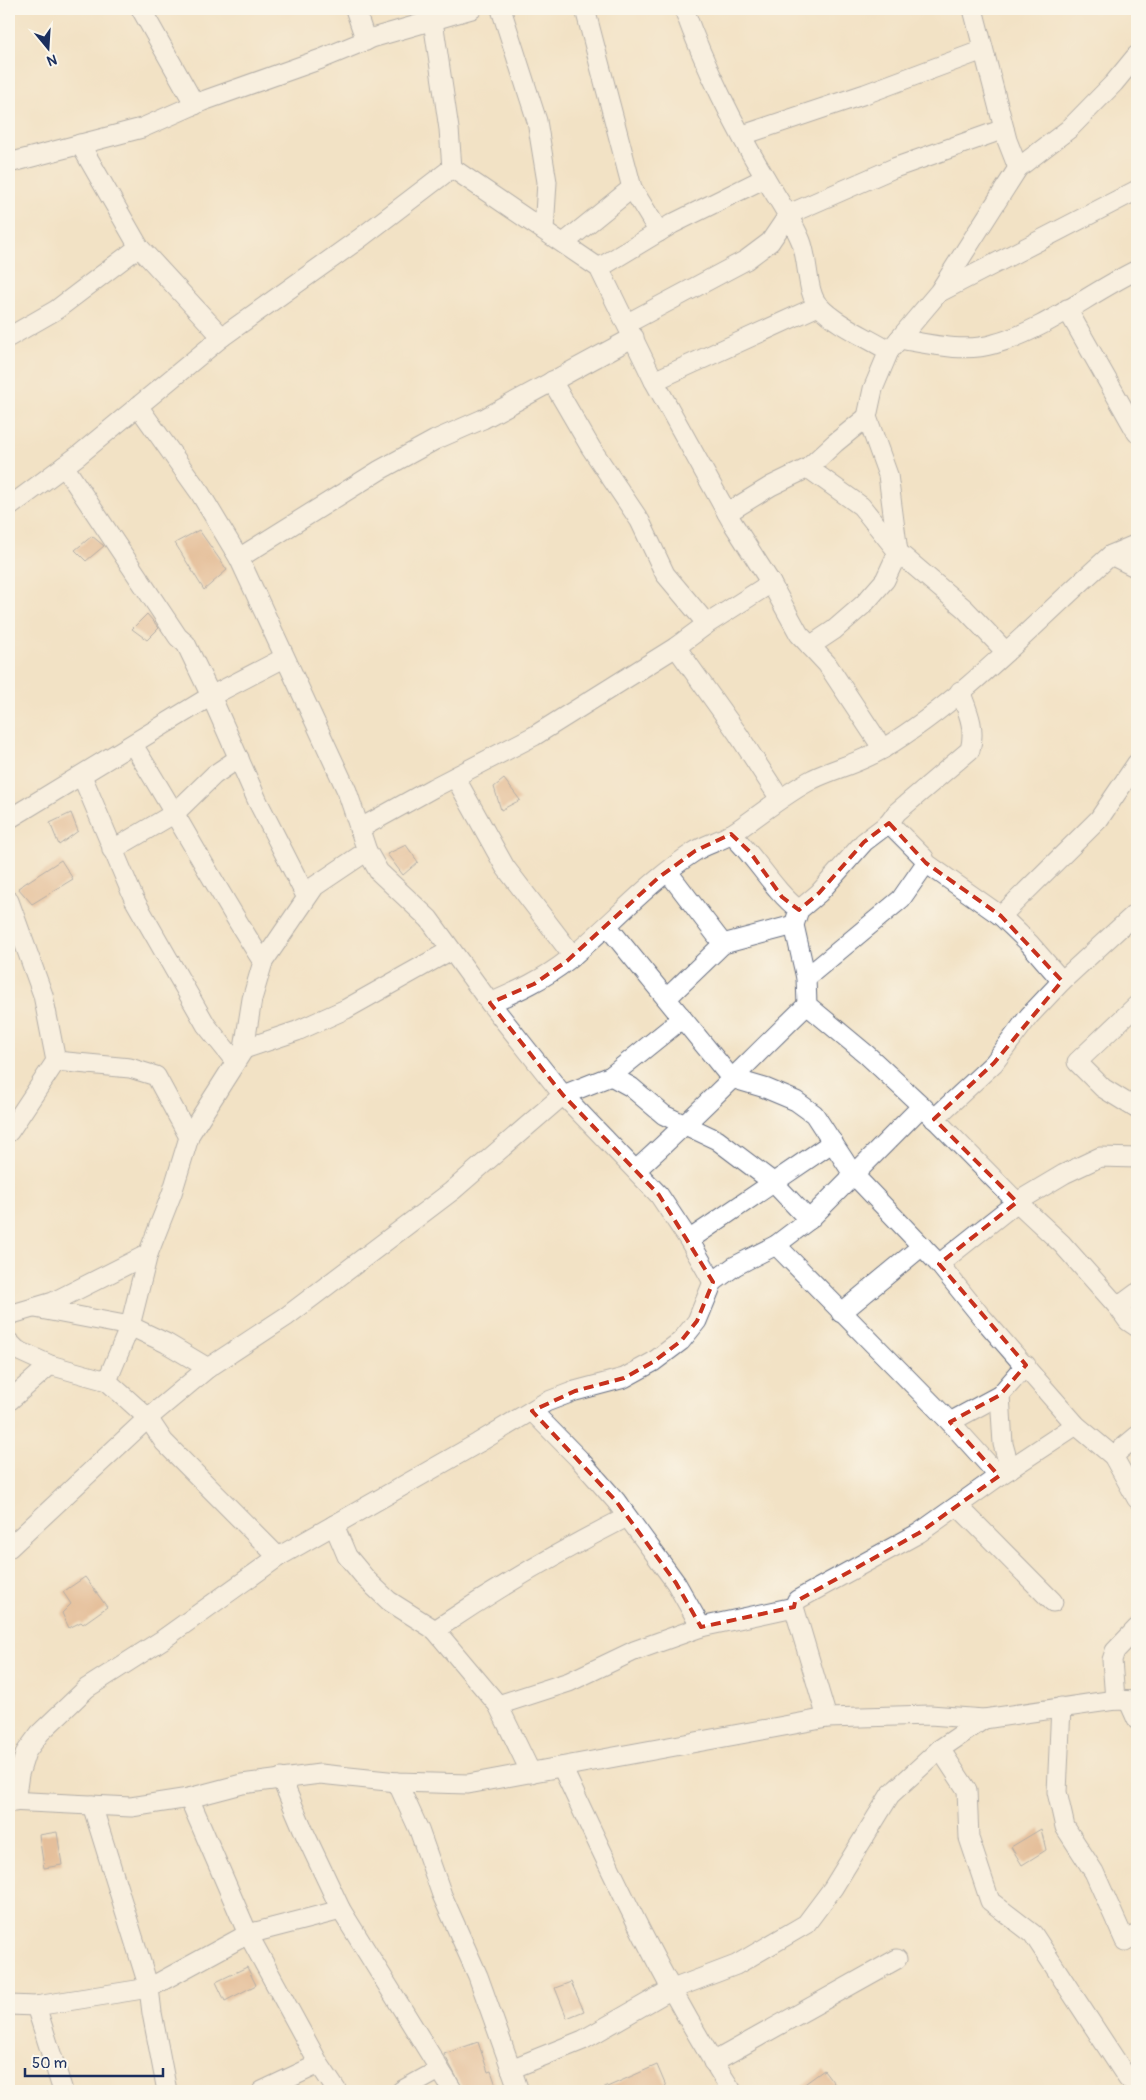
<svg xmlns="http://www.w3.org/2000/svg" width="1146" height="2100" font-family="Pangolin,sans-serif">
<rect width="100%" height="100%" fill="#fbf7ec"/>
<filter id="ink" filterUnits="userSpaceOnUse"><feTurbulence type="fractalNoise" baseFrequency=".02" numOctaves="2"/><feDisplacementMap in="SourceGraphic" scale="10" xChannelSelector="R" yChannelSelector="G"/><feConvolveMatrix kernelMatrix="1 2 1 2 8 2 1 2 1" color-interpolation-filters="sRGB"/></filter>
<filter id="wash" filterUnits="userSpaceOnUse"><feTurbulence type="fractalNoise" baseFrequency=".0096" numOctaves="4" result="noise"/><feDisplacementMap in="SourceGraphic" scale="20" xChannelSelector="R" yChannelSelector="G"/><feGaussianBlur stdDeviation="1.12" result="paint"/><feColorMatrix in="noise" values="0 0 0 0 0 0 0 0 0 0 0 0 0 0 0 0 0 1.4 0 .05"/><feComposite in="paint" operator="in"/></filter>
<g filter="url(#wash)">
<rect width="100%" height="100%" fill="#f2e2c5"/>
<g id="blocks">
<g fill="#d69669">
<path d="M199,530L227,570L204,590L175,543Z"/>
<path d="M92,536L104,546L86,561L75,550Z"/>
<path d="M147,614L159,628L147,640L132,629Z"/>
<path d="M504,779L520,800L501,810L494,787Z"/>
<path d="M71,813L78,831L59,845L50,823Z"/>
<path d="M406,845L418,862L403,875L387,854Z"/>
<path d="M61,860L73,879L32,904L18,888Z"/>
<path d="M85,1577L107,1607L83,1624L81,1622L69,1628L62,1613L71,1604L63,1592Z"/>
<path d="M1041,1829L1046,1850L1022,1865L1011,1847Z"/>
<path d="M57,1832L62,1865L44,1868L39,1835Z"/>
<path d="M247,1967L256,1985L225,2001L216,1982Z"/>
<path d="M571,1982L584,2011L567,2018L555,1988Z"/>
<path d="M478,2042L488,2072L491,2071L498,2091H464L444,2054Z"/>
<path d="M657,2065L668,2091H598Z"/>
<path d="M824,2070L840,2091H795Z"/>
</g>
</g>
</g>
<g filter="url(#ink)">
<use href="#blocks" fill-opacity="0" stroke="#666e82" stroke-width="1"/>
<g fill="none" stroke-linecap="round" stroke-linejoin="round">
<defs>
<g id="minor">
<path d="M141,9L195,105"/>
<path d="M355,9L366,41"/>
<path d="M501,9L537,121L547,182L544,230"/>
<path d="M585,9L632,188L659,232"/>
<path d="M684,9C704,65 735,128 766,179C778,200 792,219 801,241C809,261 806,293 819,306C835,324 868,338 889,351"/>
<path d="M973,9L1007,140L1018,168"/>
<path d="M433,21L449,129L452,168"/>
<path d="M743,135L865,94L983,50"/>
<path d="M80,144L139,247L222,337"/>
<path d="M9,163L142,128L203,101L321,59L372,38L472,9"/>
<path d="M452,168L599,268L654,381L732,522L771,583L799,634L827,664L883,749"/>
<path d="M564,243L632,188"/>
<path d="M599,268L672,224L765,178"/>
<path d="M940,292L1137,190"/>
<path d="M1067,309L1137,433"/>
<path d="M628,323L746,260L770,242L789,214L894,168L1004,129"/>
<path d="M9,337L56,310L139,247"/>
<path d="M899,339C929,344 964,353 994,344C1046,330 1089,293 1137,270"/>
<path d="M552,381L591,448L640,521L665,574L707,624"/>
<path d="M654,381L818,306"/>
<path d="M138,406L200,493L239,558L347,791L367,851L379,872L429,919L490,1003L563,1095L659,1195L689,1240L713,1282"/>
<path d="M64,466L178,637L186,644L211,696L258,802L306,896"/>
<path d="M808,468L861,506L898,552L965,609L1006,652"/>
<path d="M9,507L79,455L222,337L359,239L452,168"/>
<path d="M727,513L771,486L808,468L835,443L867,417"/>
<path d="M1111,555L1137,568"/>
<path d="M239,558L380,470L435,440L483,419L634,337"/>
<path d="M810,646L834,630L864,604L885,580L898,552L888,475L867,417L873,389L889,351L939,292L1018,168L1069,129L1114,83L1137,55"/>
<path d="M676,647L738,734L780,799"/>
<path d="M960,691C968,712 976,728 970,750L897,812L889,823L864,842L819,893L799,910L794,925L806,978L807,1005L866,1054L922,1106L1017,1202L1062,1244L1118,1307L1137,1293"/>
<path d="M133,745C178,816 217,891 263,962"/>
<path d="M82,776L134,899L206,1025L235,1061"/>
<path d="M455,777L505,867L573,956"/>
<path d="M9,819L211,696L284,658"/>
<path d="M889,823L924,858L926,863L1001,916L1029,943L1062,981"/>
<path d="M359,829L433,788L534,736L676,647L707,624L771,583"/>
<path d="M731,834C757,858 772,889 799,910"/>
<path d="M112,850L175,813L214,775L239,758"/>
<path d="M668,872L723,944"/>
<path d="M9,901L43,995L56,1061L9,1132"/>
<path d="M1001,916L1099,819L1137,763"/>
<path d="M608,927L731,1078L765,1088L796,1101L814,1114L853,1174L939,1264L980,1315L1076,1425L1113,1456L1137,1499"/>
<path d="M806,978L901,899L926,863"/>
<path d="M667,998L723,944L794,925"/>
<path d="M490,1003C518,991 544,979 568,960C611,925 648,882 694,852C706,844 721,841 733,833C760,815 784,794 813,779C836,768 863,762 884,748C969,696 1037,620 1111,555L1137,544"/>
<path d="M1137,1005L1077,1062L1103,1088L1137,1109"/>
<path d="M244,1049L297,1031L346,1009L451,950"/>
<path d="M56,1061L130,1068L156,1076L189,1137"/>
<path d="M611,1076L631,1087L664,1115L717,1140L774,1183L809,1220"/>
<path d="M934,1119L994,1063L1029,1016L1062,981L1137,912"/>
<path d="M636,1170C695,1117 750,1060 807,1005"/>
<path d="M689,1240L833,1142"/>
<path d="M776,1245L950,1422L999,1476"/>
<path d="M939,1264L1017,1202L1064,1174L1100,1157L1137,1158"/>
<path d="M1118,1307L1128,1321L1137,1327"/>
<path d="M35,1308L130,1326L166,1343L208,1368"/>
<path d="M841,1313L922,1246"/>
<path d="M9,1315L53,1302L148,1254"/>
<path d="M9,1342L17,1350L50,1365L107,1381L148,1418L164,1442L278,1557"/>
<path d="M107,1381L130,1326L148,1254L172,1193L190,1134L244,1049L252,999L263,962L315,886L367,851"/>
<path d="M1000,1395L1003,1444L1010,1469"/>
<path d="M9,1401L50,1365"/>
<path d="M532,1411L579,1459L616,1501L676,1583L701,1627"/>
<path d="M950,1422L1000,1395L1026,1365"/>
<path d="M1113,1456L1137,1436"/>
<path d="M958,1506L1053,1602"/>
<path d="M334,1525L347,1556L367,1580L389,1601L435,1630L498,1705L531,1773"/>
<path d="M9,1548L148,1418L208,1368L287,1316L452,1191L563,1095L611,1076L673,1026L681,1016"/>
<path d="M435,1630C497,1588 560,1551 627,1517"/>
<path d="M1115,1700L1112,1660L1115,1651L1137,1628"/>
<path d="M1129,1702L1137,1720"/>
<path d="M498,1705L569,1682L634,1651L701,1627L794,1607"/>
<path d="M1061,1707L1057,1792L1065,1827L1094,1872L1125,1941L1137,1934"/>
<path d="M827,1718L794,1607L797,1600L919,1533L999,1476L1076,1425"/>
<path d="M940,1749L967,1790L969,1838L990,1901L1033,1934L1128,2079"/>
<path d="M562,1767C614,1878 665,1988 732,2091"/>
<path d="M281,1778L305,1834L341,1910L453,2091"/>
<path d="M397,1782L419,1830L442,1895L478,1976L519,2091"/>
<path d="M189,1798L248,1934L319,2064"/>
<path d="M9,1801L131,1807L189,1798L242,1784L320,1774L397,1782L468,1784L827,1718L930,1715L984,1719L1115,1700L1137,1701"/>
<path d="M15,1802L19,1774L26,1752L40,1733L87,1688L162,1640L278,1557L478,1443L546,1402L575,1391L624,1378L653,1362L681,1341L697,1321L713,1282L735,1266L776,1245L809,1220L922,1106"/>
<path d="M92,1805L149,1988L152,2013L167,2091"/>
<path d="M9,2005L36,2006L149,1988L248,1934L341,1910"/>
<path d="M36,2006L63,2091"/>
<path d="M713,2062L897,1959"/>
<path d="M511,2069L583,2040L670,1990L736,1965L806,1924L833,1888L890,1795L940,1749L984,1719"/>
<path d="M262,2091L319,2064L337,2091"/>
<path d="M401,2091L439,2070"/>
</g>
</defs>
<use href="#minor" stroke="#666e82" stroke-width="21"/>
<use href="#minor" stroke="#fff" stroke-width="19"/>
</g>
</g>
<path d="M0 0H1146V2100H0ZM889,823L926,863L1001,916L1062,981L994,1063L934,1119L1017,1202L939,1264L1026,1365L1000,1395L950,1422L999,1476L919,1533L795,1602L794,1607L701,1627L676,1583L616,1501L532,1411L575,1391L624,1378L653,1362L681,1341L697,1321L713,1282L659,1195L563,1095L490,1003L534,984L567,961L658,878L695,851L731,834L750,852L782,897L799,910L819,893L864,842Z" fill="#f2e2c5" fill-opacity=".55" fill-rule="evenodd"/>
<path fill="none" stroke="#c8321e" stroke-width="4" stroke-dasharray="10 6" stroke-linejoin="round" d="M889,823L926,863L1001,916L1062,981L994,1063L934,1119L1017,1202L939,1264L1026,1365L1000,1395L950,1422L999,1476L919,1533L795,1602L794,1607L701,1627L676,1583L616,1501L532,1411L575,1391L624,1378L653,1362L681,1341L697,1321L713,1282L659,1195L563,1095L490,1003L534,984L567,961L658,878L695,851L731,834L750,852L782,897L799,910L819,893L864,842Z"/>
<rect width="1146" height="2100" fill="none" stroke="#fbf7ec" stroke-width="30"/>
<g transform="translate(48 48) rotate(162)" stroke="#fbf7ec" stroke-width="4" paint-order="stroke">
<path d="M0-4L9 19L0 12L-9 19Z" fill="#1b2f5e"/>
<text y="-8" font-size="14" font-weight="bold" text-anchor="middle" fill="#1b2f5e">N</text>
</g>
<path d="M25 2068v8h138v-8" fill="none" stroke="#1b2f5e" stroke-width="2.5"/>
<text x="32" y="2068" font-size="15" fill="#1b2f5e" stroke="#fbf7ec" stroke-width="4" paint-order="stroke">50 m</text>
</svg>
